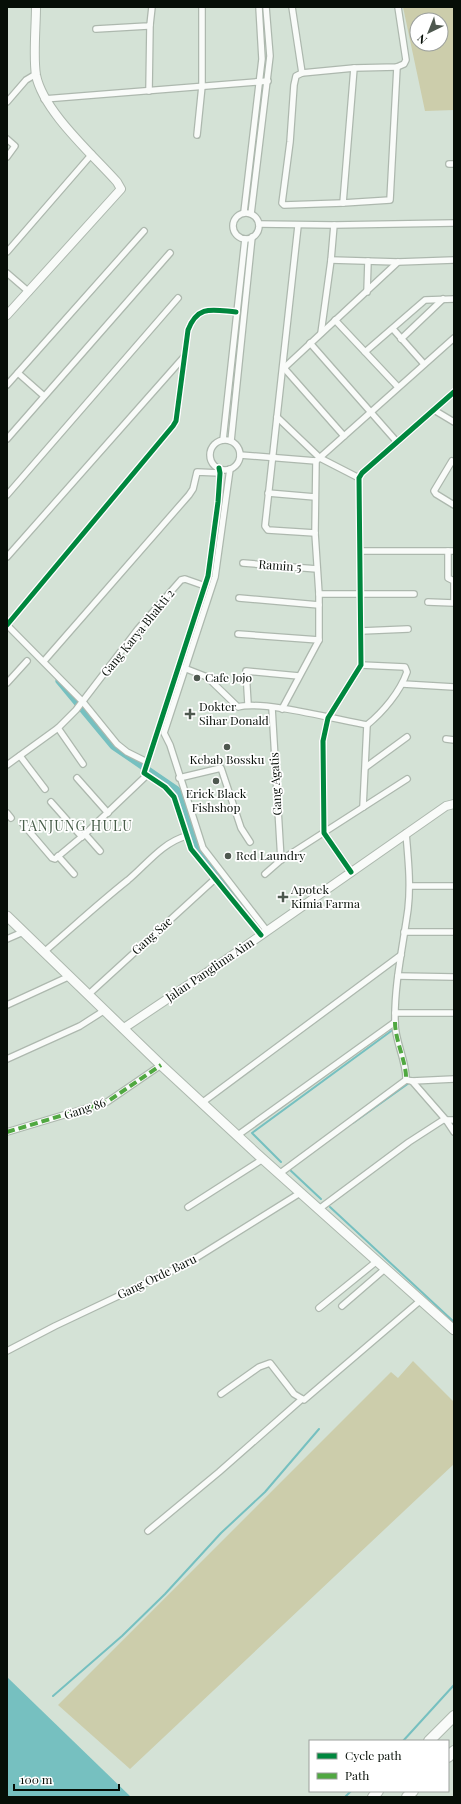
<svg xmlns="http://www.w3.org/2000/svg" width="461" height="1804" font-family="'Playfair Display',serif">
<rect width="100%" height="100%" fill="#d4e2d6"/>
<g fill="#cccdab" fill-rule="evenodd">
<path d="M403,7H454V110L425,111ZM417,20H441V44H417Z"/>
<path d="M413,1361L454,1402V1464L130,1769L58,1705L391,1372L398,1378Z"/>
</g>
<path fill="#76c0c0" d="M7,1677L131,1797H7Z"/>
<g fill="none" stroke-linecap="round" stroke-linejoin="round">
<g stroke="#76c0c0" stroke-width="2">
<path d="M353,1123L409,1083"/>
<path d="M281,1162L252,1133L394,1029"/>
<path d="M289,1169L321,1199"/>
<path d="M330,1207L454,1322"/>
<path d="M53,1696L122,1636L165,1594L221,1533L265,1492L319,1429"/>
<path d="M403,1741L454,1685"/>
<path d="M345,1797L351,1791"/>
</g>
<path stroke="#76c0c0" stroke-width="7" d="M59,681L113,746L177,790L198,849L248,910"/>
<defs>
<g id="street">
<path d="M292,7L302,73L296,76L294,85L290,142L282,203L284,205L343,203"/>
<path d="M96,29L148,26L150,25L152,7"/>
<path d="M354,68L343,203L390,200L397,67"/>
<path d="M302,73L354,68L397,67L404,64L406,60L398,7"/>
<path d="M149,91L150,25"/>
<path d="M44,99L268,81"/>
<path d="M7,102L26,80L36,74"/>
<path d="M197,135L202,86V7"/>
<path d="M7,139L15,146L7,157"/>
<path d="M449,164H454"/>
<path d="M244,212L262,59L259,7"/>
<circle cx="246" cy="226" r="13"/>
<path d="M251,214L270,56L266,7"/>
<path d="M259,224L334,225"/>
<path d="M298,226L265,526L268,530L315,533"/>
<path d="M7,252L92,154"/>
<path d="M331,260L398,262L454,260"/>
<path d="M7,273L29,292"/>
<path d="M367,292L368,261"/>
<path d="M335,320L398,387"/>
<path d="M393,329L424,364"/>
<path d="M321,333L331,260L334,225L454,223"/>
<path d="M401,339L443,299"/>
<path d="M310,343L397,442"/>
<path d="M365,352L425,300L454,299"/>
<path d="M18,373L44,396"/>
<path d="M7,385L144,231"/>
<path d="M434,410L454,422"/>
<path d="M277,417L320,458L359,478"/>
<path d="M344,436L284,368L398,262"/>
<path d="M7,439L170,253"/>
<path d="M223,440L245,239"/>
<circle cx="225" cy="455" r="15"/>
<path d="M231,441L252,237"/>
<path d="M240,455L316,461"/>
<path d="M452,461L434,491L436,494L454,505"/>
<path d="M219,468L220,473L218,502L208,576L144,773L165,787L174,797L191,849L261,935"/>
<path d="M230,469L215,577L164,733L170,745L203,848L267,931"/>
<path d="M268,493L315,497"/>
<path d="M7,495L178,298"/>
<path d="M360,551H454"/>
<path d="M448,551V578L454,581V602"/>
<path d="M7,557L183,358"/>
<path d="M243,563L317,569"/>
<path d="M319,594H414"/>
<path d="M239,598L319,605"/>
<path d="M428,602L454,603"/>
<path d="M7,625L173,426L176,421L188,330C198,304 213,310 236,312"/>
<path d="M7,625L83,702L117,744L127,752L147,762"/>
<path d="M361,631L408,629"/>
<path d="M238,634L319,640"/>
<path d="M44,661L189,495L193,489L197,472L220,473"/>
<path d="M361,665L405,667L407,672C400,692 383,712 367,725L363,807"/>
<path d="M184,668L207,677L238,707C263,700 338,720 367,725"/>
<path d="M7,683L27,661"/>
<path d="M403,684L454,687"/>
<path d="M248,704L246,671L299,676"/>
<path d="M272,708L281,860"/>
<path d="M282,709L319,640V594L315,533L316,461L454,338"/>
<path d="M58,728L83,764"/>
<path d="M446,739L454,740"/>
<path d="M20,756L45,789"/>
<path d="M7,765L58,728L76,710L138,629L181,580L185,579L205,586"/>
<path d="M366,767L407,737"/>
<path d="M77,778L108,813"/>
<path d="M179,778L221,768L241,828L250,842"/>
<path d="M51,802L82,837"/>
<path d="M7,813L11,818"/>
<path d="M23,824L52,858L55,859L85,834L146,776"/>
<path d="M85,834L100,851"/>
<path d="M58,856L74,874"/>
<path d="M351,872L324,833L323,741L328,718L361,665L359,478L362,473L454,392"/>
<path d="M265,874L281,860L407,779"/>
<path d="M410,886H454"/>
<path d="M404,932H454"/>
<path d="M7,939L23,932"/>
<path d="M44,952C72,928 99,903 128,880C146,865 162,843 186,836"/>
<path d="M398,976L454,977"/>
<path d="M89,994L216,878"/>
<path d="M7,1005L70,976"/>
<path d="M395,1013H454"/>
<path d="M7,1059L80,1026L105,1010"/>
<path d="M406,1080C407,1062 395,1042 395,1023C394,985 403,946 408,909C411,883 408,858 406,833"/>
<path d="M412,1081L454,1079"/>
<path d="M203,1102L401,955"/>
<path d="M7,1132L107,1102L161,1065"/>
<path d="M238,1135L395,1022"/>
<path d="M279,1174L406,1080L412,1081L446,1120L454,1132"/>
<path d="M188,1207L263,1159"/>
<path d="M319,1209L409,1142L443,1120H454"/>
<path d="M342,1306L386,1268"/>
<path d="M319,1308L377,1261"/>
<path d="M7,1351L55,1326L188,1263L300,1193"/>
<path d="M221,1394L259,1367L270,1363L294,1394L304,1400L421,1300"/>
<path d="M148,1531L219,1472L302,1399"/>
</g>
<g id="secondary">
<path d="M7,315L121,189L117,182C92,154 43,111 36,75C33,57 36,26 36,7"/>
<path d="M124,1028L227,959L446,806L454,804"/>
</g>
<path id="primary" d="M7,916L161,1065L256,1153L454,1330"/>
<g id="highway">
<path d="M429,1741L454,1716"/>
<path d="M448,1757L454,1751"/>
<path d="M373,1797L378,1791"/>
<path d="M407,1797L413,1791"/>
</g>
</defs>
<use href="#street" stroke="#adb8ae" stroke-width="8"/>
<use href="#secondary" stroke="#adb8ae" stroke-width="10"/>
<use href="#primary" stroke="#adb8ae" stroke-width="11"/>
<use href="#highway" stroke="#adb8ae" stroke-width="12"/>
<use href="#street" stroke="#f9fbf9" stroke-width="5.5"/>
<use href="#secondary" stroke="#f9fbf9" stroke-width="8"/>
<use href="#primary" stroke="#f9fbf9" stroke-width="9"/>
<use href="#highway" stroke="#f9fbf9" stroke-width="10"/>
<g stroke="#50a841" stroke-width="4" stroke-dasharray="8 4" stroke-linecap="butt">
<path d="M395,1022C395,1041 407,1063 406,1080"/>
<path d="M7,1132L107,1102L161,1065"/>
</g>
<defs>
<g id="cycleway">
<path d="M219,468L220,473L218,502L208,576L144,773L165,787L174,797L191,849L261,935"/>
<path d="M7,625L173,426L176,421L188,330C198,304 213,310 236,312"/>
<path d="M351,872L324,833L323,741L328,718L361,665L359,478L362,473L454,392"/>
</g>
</defs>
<use href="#cycleway" stroke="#fff" stroke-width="8"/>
<use href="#cycleway" stroke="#00873e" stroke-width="5"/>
</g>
<g fill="#4e584f" stroke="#fff" stroke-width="1.5">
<circle cx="197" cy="678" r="4"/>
<path d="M188 708h4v4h4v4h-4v4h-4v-4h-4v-4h4z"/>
<circle cx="227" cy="747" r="4"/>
<circle cx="216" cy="781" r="4"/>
<circle cx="228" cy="856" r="4"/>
<path d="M281 891h4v4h4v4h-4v4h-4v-4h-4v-4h4z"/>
</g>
<g text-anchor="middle" stroke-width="3.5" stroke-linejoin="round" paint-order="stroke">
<g font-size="12" fill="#060e07" stroke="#fff">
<text transform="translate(280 566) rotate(4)" y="4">Ramin 5</text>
<text transform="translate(138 633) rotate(-51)" y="4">Gang Karya Bhakti 2</text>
<text transform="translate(276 784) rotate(-93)" y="4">Gang Agatis</text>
<text transform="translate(152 936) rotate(-42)" y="4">Gang Sae</text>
<text transform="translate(210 970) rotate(-34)" y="4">Jalan Panglima Aim</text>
<text transform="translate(85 1109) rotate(-18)" y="4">Gang 86</text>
<text transform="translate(157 1277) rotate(-26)" y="4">Gang Orde Baru</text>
</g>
<g font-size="12" fill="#060e07" stroke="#fff" text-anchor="start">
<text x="205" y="682">Cafe Jojo</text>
<text x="199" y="711">Dokter<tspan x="199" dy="14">Sihar Donald</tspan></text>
<text x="227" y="764" text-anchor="middle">Kebab Bossku</text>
<text x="216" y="798" text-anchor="middle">Erick Black<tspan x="216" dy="14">Fishshop</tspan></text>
<text x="236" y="860">Red Laundry</text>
<text x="291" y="894">Apotek<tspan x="291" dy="14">Kimia Farma</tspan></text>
</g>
<g font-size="14" letter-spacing="1" fill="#485e4a" stroke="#fff">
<text x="76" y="831">TANJUNG HULU</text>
</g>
</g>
<rect width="461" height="1804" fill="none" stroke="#060e07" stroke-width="16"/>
<rect x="309" y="1740" width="140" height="52" fill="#ffffff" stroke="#9b9f9c"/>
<rect x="317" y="1753" width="20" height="6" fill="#00873e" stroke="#9b9f9c"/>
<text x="345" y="1760" font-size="12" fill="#060e07">Cycle path</text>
<rect x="317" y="1773" width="20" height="6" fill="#50a841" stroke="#9b9f9c"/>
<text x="345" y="1780" font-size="12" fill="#060e07">Path</text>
<g transform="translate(429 32) rotate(223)"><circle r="19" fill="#ffffff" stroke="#9b9f9c"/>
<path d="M0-3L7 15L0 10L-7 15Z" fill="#4e584f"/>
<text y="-6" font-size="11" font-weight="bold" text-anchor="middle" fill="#060e07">N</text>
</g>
<path d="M14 1784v6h105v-6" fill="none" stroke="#060e07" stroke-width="2"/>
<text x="20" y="1784" font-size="12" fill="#060e07" stroke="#ffffff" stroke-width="3" paint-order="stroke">100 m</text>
</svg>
